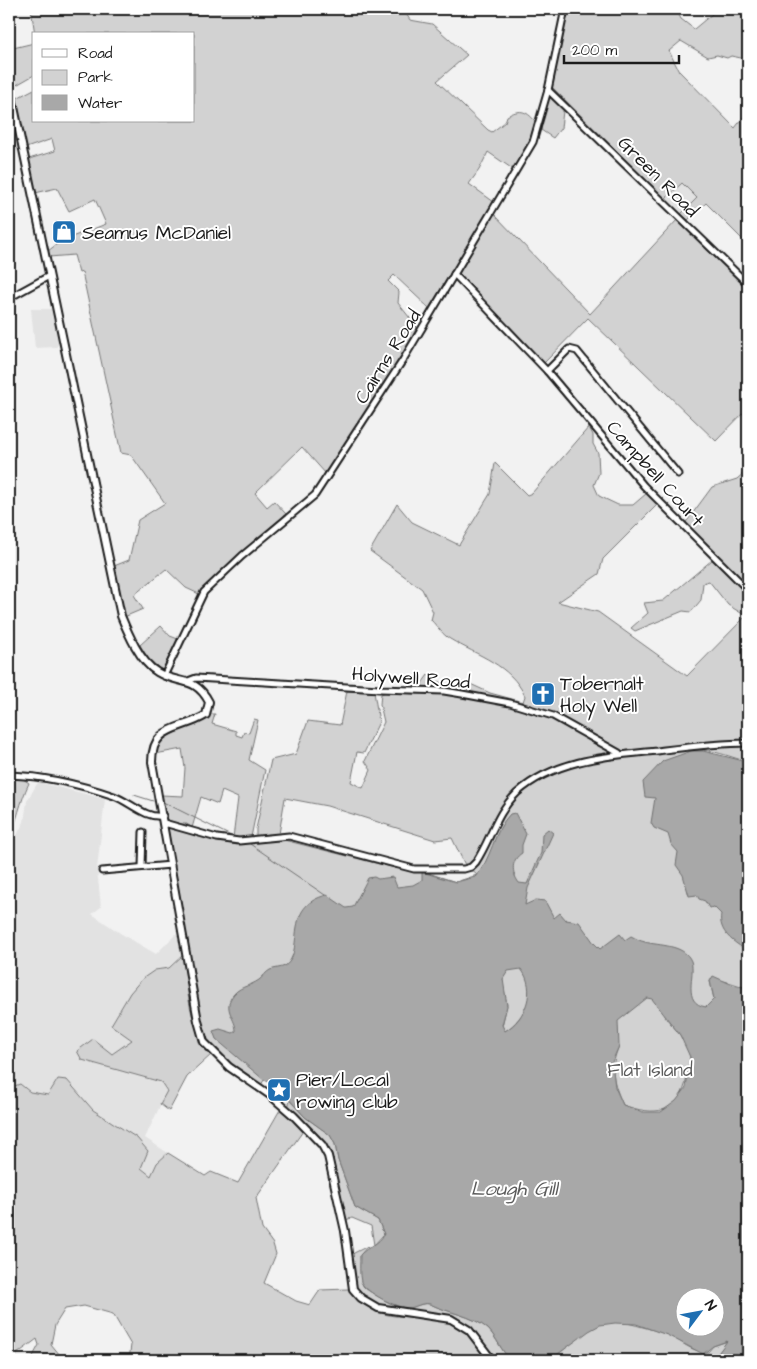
<svg xmlns="http://www.w3.org/2000/svg" width="757" height="1369" font-family="'Architects Daughter',sans-serif">
<rect width="100%" height="100%" fill="#f2f2f2"/>
<filter id="ink" filterUnits="userSpaceOnUse"><feTurbulence type="fractalNoise" baseFrequency=".02" numOctaves="2"/><feDisplacementMap in="SourceGraphic" scale="10" xChannelSelector="R" yChannelSelector="G"/><feConvolveMatrix kernelMatrix="1 2 1 2 8 2 1 2 1" color-interpolation-filters="sRGB"/></filter>
<g filter="url(#ink)">
<g fill="#e2e2e2">
<path d="M9,97L19,150L9,154Z"/>
<path d="M682,182L697,198L681,214L665,199Z"/>
<path d="M31,309H53L60,344L56,347L35,348Z"/>
<path d="M38,782L105,799L97,869L101,907L92,914L120,933L156,954L180,930L183,955L169,968L155,970L112,1025L132,1040L112,1054L82,1060L161,1082L167,1091L145,1138L168,1153L157,1163L151,1176L141,1168L137,1138L93,1110L67,1080L58,1079L48,1095L30,1092L20,1084L9,1088V850L24,822L27,801Z"/>
</g>
<g fill="#d2d2d2" stroke="#777">
<path d="M31,9H403L410,20L432,24L467,55L437,81L488,130L492,132L505,122L507,116C519,109 526,110 535,121L530,141L514,170L488,152L479,170L469,184L494,202L429,308L394,275L388,281L399,292L398,303L417,327L400,360L326,474L302,447L255,493L267,507L274,501L286,514L209,582L199,594L186,588L166,569L134,595L143,609L124,617L114,566L129,560L138,520L165,503L131,455L121,453L82,272L79,273L74,255L49,257L48,251L61,241L106,224L95,199L69,211L57,188L35,193L29,159L55,151L52,139L26,148L15,99L34,89V121H194V34H35Z"/>
<path d="M567,9H676L681,19L694,29L718,9H748V69L741,58L731,56L727,58L717,55L708,57L681,41L669,51L679,71L735,128L748,111V245L706,203L688,220L681,214L697,198L682,183L665,199L552,87Z"/>
<path d="M34,43V75L13,87L9,69V49Z"/>
<path d="M548,90L567,110L563,111L561,128L553,138L541,130Z"/>
<path d="M494,214L590,314L677,220L748,290V408L716,441L588,318L544,363L458,273Z"/>
<path d="M589,427L593,435V444L598,453L599,473L594,485L599,496L618,505H633L647,493L658,504L603,559L599,574L558,602L598,612L687,676L746,616L728,605L709,581L703,583L701,600L691,612L683,611L635,631L631,628L648,613L644,603L663,601L712,560L748,594V762C730,757 702,744 684,754L748,901V988C735,985 723,978 710,981L714,999L706,1007L664,1016C674,1027 688,1042 690,1058C691,1065 688,1070 687,1077C680,1115 654,1116 623,1105C613,1082 609,1069 619,1046L528,980C536,998 520,1022 505,1031L502,1026L507,1005L504,989L281,1060L274,1084L264,1080L261,1085L232,1066L207,1041L201,1020L168,828L188,831L231,844L255,843L280,839L395,868L428,873L456,882L477,875L465,865L452,838L435,840L327,806L285,798L279,834L256,837V829L271,760L296,754L308,721L340,725L347,691L374,692L379,722L364,753L357,752L351,782L363,788L371,770L365,761L384,722L380,704L381,694L386,692L414,694L428,675L446,686L466,682L490,693L523,702L525,696C510,664 478,656 450,639C443,635 437,626 431,620L433,612L422,589L370,551L397,504L412,522L459,545L490,494L495,463L527,495L532,493Z"/>
<path d="M747,470L748,471V585L684,525L712,487L737,479Z"/>
<path d="M161,626L170,636L178,639L162,671L148,658L140,645Z"/>
<path d="M210,714H215L212,724L236,731V735L242,737L244,732L249,733L254,719L258,720L249,760L265,770L251,837L233,838L238,798L222,791L218,804L201,797L192,828L187,824H179L165,819L161,795L183,796L185,768L182,749L155,754C167,724 193,734 210,714Z"/>
<path d="M9,778L23,779L29,783C20,802 17,821 9,840Z"/>
<path d="M183,955C188,990 188,1027 212,1054L187,1077L169,1111L160,1104L167,1091L161,1082L82,1060L77,1051L93,1039L112,1054L132,1040L111,1025L130,993L142,979L155,970L169,968Z"/>
<path d="M58,1079L67,1080L93,1110L137,1138L148,1151L141,1168L151,1176L157,1163L168,1153L205,1176L211,1172L238,1183L281,1108L303,1131L256,1198L262,1229L273,1244L276,1254L264,1283L296,1301L310,1305L320,1290L348,1289C357,1298 364,1306 376,1311C404,1324 436,1307 465,1332C474,1339 480,1351 486,1360H129L131,1345L113,1314L84,1306L65,1309L55,1325L51,1344L64,1360H34L32,1358L39,1345L37,1339L13,1357L14,1360H9V1088L20,1084L30,1092L48,1095Z"/>
<path d="M290,1101L305,1117L330,1135L335,1144L338,1160L355,1207L378,1220L384,1234L374,1245L371,1226L352,1218L345,1220L330,1156L288,1107Z"/>
<path d="M368,1246L360,1255L363,1286L366,1289C377,1296 393,1307 406,1308C415,1308 421,1302 430,1304C449,1313 472,1315 488,1329C497,1338 501,1351 511,1360H494C486,1351 460,1320 451,1316C424,1304 371,1321 355,1287C351,1279 352,1265 351,1256L354,1253Z"/>
<path d="M586,1314C613,1320 640,1325 666,1334C683,1341 689,1352 708,1352L713,1346L728,1341L719,1352L718,1360H551L572,1343Z"/>
</g>
<g fill="#a8a8a8" stroke="#707070" fill-rule="evenodd">
<path d="M691,751H703L748,762V951C733,942 718,932 721,914L714,907L709,908L705,901L699,899L697,895L689,896L683,875L676,865L678,852L671,844L668,834L654,828L651,823L655,798L645,797L643,782L663,761Z"/>
<path d="M515,813L526,834L522,845V853C511,860 511,872 519,883L527,884L541,853L542,834L548,829L553,833L528,888L525,905L536,900L545,901L554,918L560,913L566,920L579,922L594,943L600,949L620,934L625,940L631,936C635,938 640,941 645,942C659,946 684,944 691,961C696,975 681,1003 706,1007L714,999L710,981L713,976L733,985L748,988V1360H718L719,1352L727,1341L713,1346L703,1354L667,1335L636,1324L615,1323L600,1325L589,1331L550,1360H511C501,1351 497,1338 488,1329C472,1315 448,1313 430,1304C421,1302 416,1308 407,1308C397,1308 365,1292 361,1282C359,1274 360,1263 360,1255C368,1246 379,1245 384,1234L378,1220L355,1207L338,1160L335,1144L330,1135L305,1117L287,1097L288,1093L283,1085L264,1080L216,1039L213,1031L220,1029L233,1033L236,1031C236,1019 224,1011 231,998C238,986 249,987 259,980C263,977 266,972 270,970C275,968 281,968 285,966C306,951 281,906 327,895L346,908L353,907L368,878L374,877L378,879L393,877L397,887L413,885L422,880V872L456,882L475,877C492,860 493,831 510,814ZM521,969C537,989 526,1019 505,1031L502,1025L507,1006L503,979L508,971ZM647,998L652,999L680,1035L690,1057L686,1088L676,1101L661,1112H643L623,1105L615,1087L612,1062L619,1046L618,1021ZM684,1296H714V1326H684Z"/>
</g>
<g fill="none" stroke-linecap="round" stroke-linejoin="round">
<g stroke="#707070" stroke-width="1">
<path d="M134,795L153,801"/>
<path d="M163,802L235,838"/>
<path d="M250,844L325,895"/>
</g>
<defs>
<g id="minor">
<path d="M548,90L748,284"/>
<path d="M454,274L547,371L644,486L748,590"/>
<path d="M9,298L49,276"/>
<path d="M547,371L569,349L577,351L678,474"/>
<path d="M164,676L204,592L242,556L315,495L403,360L533,142L548,90L565,9"/>
<path d="M188,681L196,678L380,689L444,691L462,694L510,703L553,716L619,753"/>
<path d="M9,775C43,776 82,785 114,796C130,802 146,819 163,816"/>
<path d="M164,823L217,838L239,841L289,836L414,869H464L471,867L476,862C491,839 496,813 517,793C555,759 609,756 657,751C688,747 717,743 748,743"/>
<path d="M142,867L143,832"/>
<path d="M102,871L171,865"/>
</g>
<path id="major" d="M9,83L121,616C128,633 140,662 157,672C178,685 195,675 209,702L206,715C181,731 152,724 152,762L198,1021L204,1042L229,1067L270,1095L294,1116L322,1145L328,1156L345,1231L353,1289L361,1298L378,1308L451,1319L469,1330L492,1360"/>
</defs>
<use href="#minor" stroke="#1c1c1c" stroke-width="9"/>
<use href="#major" stroke="#1c1c1c" stroke-width="10"/>
<use href="#minor" stroke="#fff" stroke-width="5"/>
<use href="#major" stroke="#fff" stroke-width="6"/>
</g>
</g>
<defs>
<symbol id="shop-square" viewBox="-11 -11 22 22"><rect x="-9" y="-9" width="18" height="18" rx="4" fill="#1f6fb2" stroke="#fff"/><path d="M-5-2.5h2.3a2.7 3.5 0 0 1 5.4 0H5L5.5 6h-11ZM-1.5-2.5h3a1.5 2.3 0 0 0-3 0Z" fill="#fff"/></symbol>
<symbol id="church-square" viewBox="-11 -11 22 22"><rect x="-9" y="-9" width="18" height="18" rx="4" fill="#1f6fb2" stroke="#fff"/><path d="M-1.2-6h2.4v3.5h3.3v2.4h-3.3V6h-2.4V-.1h-3.3v-2.4h3.3Z" fill="#fff"/></symbol>
<symbol id="sight-square" viewBox="-11 -11 22 22"><rect x="-9" y="-9" width="18" height="18" rx="4" fill="#1f6fb2" stroke="#fff"/><path d="M0-6L1.8-2.2L6-1.7L2.9 1.2L3.7 5.4L0 3.3L-3.7 5.4L-2.9 1.2L-6-1.7L-1.8-2.2Z" fill="#fff"/></symbol>
</defs>
<g fill-rule="evenodd">
<use href="#shop-square" x="50" y="218" width="28" height="28"/>
<use href="#church-square" x="529" y="680" width="28" height="28"/>
<use href="#sight-square" x="265" y="1076" width="28" height="28"/>
</g>
<g text-anchor="middle" stroke-width="4" stroke-linejoin="round" paint-order="stroke">
<g font-size="19" fill="#1c1c1c" stroke="#fff">
<text transform="translate(659 176) rotate(45)" y="7">Green Road</text>
<text transform="translate(387 356) rotate(-58)" y="7">Cairns Road</text>
<text transform="translate(656 473) rotate(48)" y="7">Campbell Court</text>
<text transform="translate(411 677) rotate(4)" y="7">Holywell Road</text>
</g>
<g font-size="19" fill="#1c1c1c" stroke="#fff" text-anchor="start">
<text x="82" y="239">Seamus McDaniel</text>
<text x="560" y="690">Tobernalt<tspan x="560" dy="22">Holy Well</tspan></text>
<text x="296" y="1086">Pier/Local<tspan x="296" dy="22">rowing club</tspan></text>
</g>
<g font-size="19" fill="#5c5c5c" stroke="#fff">
<text x="650" y="1076">Flat Island</text>
</g>
<g font-size="20" font-style="italic" fill="#5b5b5b" stroke="#fff">
<text x="514" y="1195">Lough Gill</text>
</g>
</g>
<rect width="757" height="1369" fill="none" stroke="#fff" stroke-width="30"/>
<rect x="15" y="15" width="727" height="1339" fill="none" stroke="#1c1c1c" stroke-width="2" filter="url(#ink)"/>
<rect x="32" y="32" width="162" height="90" fill="#ffffff" stroke="#a4a4a4"/>
<rect x="42" y="49" width="25" height="8" fill="#ffffff" stroke="#a4a4a4"/>
<text x="78" y="58" font-size="15" fill="#1c1c1c">Road</text>
<rect x="42" y="70" width="25" height="15" fill="#d2d2d2" stroke="#a4a4a4"/>
<text x="78" y="82" font-size="15" fill="#1c1c1c">Park</text>
<rect x="42" y="95" width="25" height="15" fill="#a8a8a8" stroke="#a4a4a4"/>
<text x="78" y="108" font-size="15" fill="#1c1c1c">Water</text>
<g transform="translate(700 1312) rotate(58)"><circle r="24" fill="#ffffff" stroke="#a4a4a4"/>
<path d="M0-4L9 19L0 12L-9 19Z" fill="#1f6fb2"/>
<text y="-8" font-size="14" font-weight="bold" text-anchor="middle" fill="#1c1c1c">N</text>
</g>
<path d="M564 55v8h115v-8" fill="none" stroke="#1c1c1c" stroke-width="2.5"/>
<text x="572" y="55" font-size="15" fill="#1c1c1c" stroke="#ffffff" stroke-width="4" paint-order="stroke">200 m</text>
</svg>
